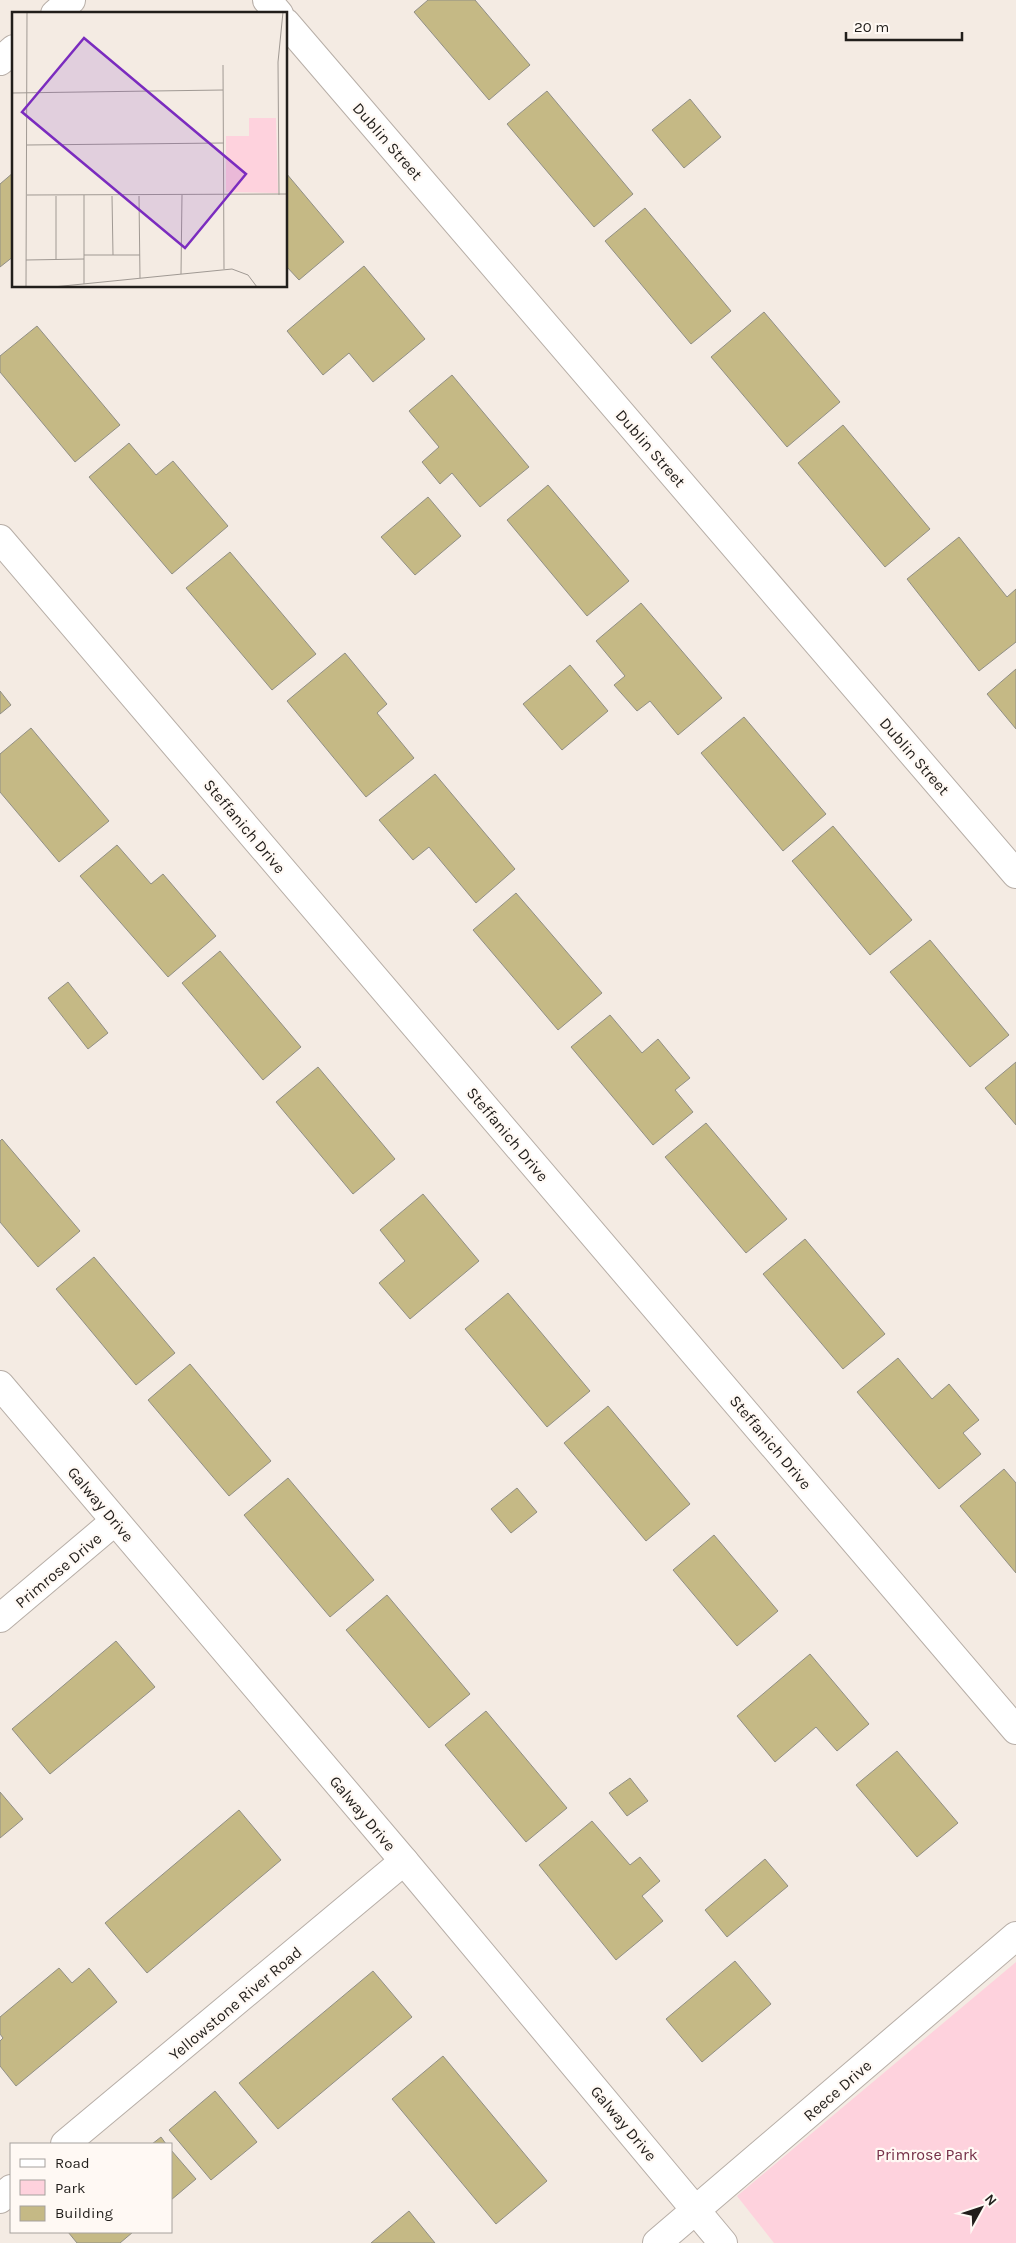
<svg xmlns="http://www.w3.org/2000/svg" width="1016" height="2243" font-family="Karla,sans-serif">
<rect width="100%" height="100%" fill="#f4ebe3"/>
<path fill="#fed2dd" d="M1016,1962V2243H774L737,2196Z"/>
<g fill="#c5b985" stroke="#918f85">
<path d="M428,0H475L530,65L489,100L414,12Z"/>
<path d="M547,91L633,194L594,227L507,124Z"/>
<path d="M690,99L721,137L684,168L652,130Z"/>
<path d="M14,172V256L0,267V184Z"/>
<path d="M286,173L344,242L299,280L286,266Z"/>
<path d="M645,208L731,311L691,344L605,241Z"/>
<path d="M364,266L425,339L373,382L349,353L323,375L287,331Z"/>
<path d="M764,312L840,402L787,447L711,357Z"/>
<path d="M37,326L120,425L75,462L0,372V356Z"/>
<path d="M452,375L529,467L480,507L452,473L440,484L422,462L439,447L409,411Z"/>
<path d="M843,425L930,529L885,567L798,463Z"/>
<path d="M129,443L156,475L173,461L228,526L172,574L89,477Z"/>
<path d="M548,485L629,581L587,616L507,520Z"/>
<path d="M428,497L461,536L415,575L381,537Z"/>
<path d="M959,537L1007,597L1016,589V642L979,671L907,579Z"/>
<path d="M230,552L316,654L272,690L186,588Z"/>
<path d="M641,603L722,698L678,735L650,701L637,711L614,685L625,676L596,641Z"/>
<path d="M345,653L387,704L377,713L414,758L366,797L287,701Z"/>
<path d="M570,665L608,711L562,750L523,704Z"/>
<path d="M1016,669V729L987,694Z"/>
<path d="M0,691L11,705L0,714Z"/>
<path d="M744,717L826,814L783,851L701,753Z"/>
<path d="M31,728L109,821L59,862L0,792V754Z"/>
<path d="M435,774L515,869L476,903L429,847L413,860L379,820Z"/>
<path d="M833,826L912,920L870,955L792,861Z"/>
<path d="M117,845L151,884L163,874L216,936L168,977L80,876Z"/>
<path d="M516,893L602,993L558,1030L473,930Z"/>
<path d="M930,940L1009,1035L970,1067L890,972Z"/>
<path d="M220,951L301,1047L263,1080L182,983Z"/>
<path d="M68,982L108,1033L88,1049L48,998Z"/>
<path d="M610,1015L642,1053L658,1039L690,1078L675,1090L693,1112L653,1145L571,1047Z"/>
<path d="M1016,1062V1125L985,1088Z"/>
<path d="M318,1067L395,1159L353,1194L276,1102Z"/>
<path d="M706,1123L787,1219L746,1253L665,1157Z"/>
<path d="M2,1139L80,1231L38,1267L0,1222V1141Z"/>
<path d="M423,1194L479,1261L410,1319L379,1283L405,1261L380,1230Z"/>
<path d="M805,1239L885,1334L843,1369L763,1274Z"/>
<path d="M94,1257L175,1353L136,1385L56,1289Z"/>
<path d="M508,1293L590,1391L547,1427L465,1329Z"/>
<path d="M898,1358L932,1399L949,1384L979,1420L963,1433L981,1454L939,1489L857,1392Z"/>
<path d="M190,1364L271,1461L229,1496L148,1400Z"/>
<path d="M608,1406L690,1504L646,1541L564,1443Z"/>
<path d="M1004,1469L1016,1483V1573L960,1506Z"/>
<path d="M288,1478L374,1580L330,1617L244,1515Z"/>
<path d="M517,1488L537,1512L511,1533L491,1509Z"/>
<path d="M714,1535L778,1611L737,1646L673,1570Z"/>
<path d="M387,1595L470,1694L429,1728L346,1630Z"/>
<path d="M116,1641L155,1687L50,1774L12,1729Z"/>
<path d="M810,1654L869,1724L837,1751L816,1727L775,1762L737,1716Z"/>
<path d="M486,1711L567,1808L526,1842L445,1745Z"/>
<path d="M897,1751L958,1823L917,1857L856,1785Z"/>
<path d="M630,1778L648,1801L627,1816L609,1793Z"/>
<path d="M0,1792L23,1819L0,1838Z"/>
<path d="M239,1810L281,1860L147,1973L105,1923Z"/>
<path d="M592,1821L630,1865L640,1857L660,1881L642,1896L663,1921L616,1960L539,1865Z"/>
<path d="M765,1859L788,1886L727,1937L705,1910Z"/>
<path d="M735,1961L771,2004L702,2062L666,2019Z"/>
<path d="M59,1968L72,1983L89,1968L117,2002L16,2086L0,2066V2041L3,2038L0,2034V2017Z"/>
<path d="M373,1971L412,2017L278,2129L239,2083Z"/>
<path d="M443,2056L547,2181L496,2224L392,2099Z"/>
<path d="M215,2091L257,2142L211,2180L169,2130Z"/>
<path d="M161,2137L166,2144H152Z"/>
<path d="M171,2150L196,2179L171,2200Z"/>
<path d="M409,2211L435,2243H371Z"/>
<path d="M68,2232H133L120,2243H77Z"/>
</g>
<g fill="none" stroke-linecap="round" stroke-linejoin="round">
<defs>
<g id="minor">
<path d="M267,0L279,14"/>
<path d="M55,14L71,0"/>
<path d="M286,23L1016,874"/>
<path d="M0,61L14,49"/>
<path d="M0,539L1016,1730"/>
<path d="M0,1385L404,1861L723,2243"/>
<path d="M0,1618L115,1521"/>
<path d="M65,2144L404,1861"/>
<path d="M0,2199L11,2189"/>
<path d="M657,2243L1016,1936"/>
</g>
</defs>
<use href="#minor" stroke="#b7aea7" stroke-width="30"/>
<use href="#minor" stroke="#fff" stroke-width="28"/>
</g>
<g text-anchor="middle" stroke-width="4.5" stroke-linejoin="round" paint-order="stroke">
<g font-size="16" fill="#211e1b" stroke="#fff9f4">
<text transform="translate(388 141) rotate(49)" y="6">Dublin Street</text>
<text transform="translate(651 448) rotate(49)" y="6">Dublin Street</text>
<text transform="translate(915 756) rotate(49)" y="6">Dublin Street</text>
<text transform="translate(245 826) rotate(50)" y="6">Steffanich Drive</text>
<text transform="translate(508 1134) rotate(50)" y="6">Steffanich Drive</text>
<text transform="translate(771 1442) rotate(50)" y="6">Steffanich Drive</text>
<text transform="translate(101 1504) rotate(50)" y="6">Galway Drive</text>
<text transform="translate(58 1570) rotate(-40)" y="6">Primrose Drive</text>
<text transform="translate(363 1813) rotate(50)" y="6">Galway Drive</text>
<text transform="translate(235 2003) rotate(-40)" y="6">Yellowstone River Road</text>
<text transform="translate(837 2090) rotate(-41)" y="6">Reece Drive</text>
<text transform="translate(624 2123) rotate(50)" y="6">Galway Drive</text>
</g>
<g font-size="16" fill="#753048" stroke="#fff9f4">
<text x="927" y="2160">Primrose Park</text>
</g>
</g>
<g transform="translate(12 12)">
<rect width="275" height="275" fill="#f4ebe3"/>
<path d="M237,106H264L266,181L214,180V124H237Z" fill="#fed2dd"/>
<path fill="none" stroke="#a09993" stroke-width="1" d="M211,53L212,257M0,81L211,78M15,133L212,131M15,183L275,182M72,183V272M267,183L266,50L271,0M44,184V247M100,184L101,243M127,184L128,266M72,243H128M14,248L72,247M169,262L170,183M14,275L15,0M41,275L220,257L236,263L245,275"/>
<path fill="#7b2cbf" fill-opacity="0.15" stroke="#7b2cbf" stroke-width="2.5" d="M72,26L234,162L173,236L10,100Z"/>
<rect width="275" height="275" fill="none" stroke="#211e1b" stroke-width="2.5"/>
</g>
<rect x="10" y="2143" width="162" height="90" fill="#fff9f4" stroke="#a6a19d"/>
<rect x="20" y="2159" width="25" height="8" fill="#ffffff" stroke="#a6a19d"/>
<text x="55" y="2168" font-size="15" fill="#211e1b">Road</text>
<rect x="20" y="2180" width="25" height="15" fill="#fed2dd" stroke="#a6a19d"/>
<text x="55" y="2193" font-size="15" fill="#211e1b">Park</text>
<rect x="20" y="2206" width="25" height="15" fill="#c5b985" stroke="#a6a19d"/>
<text x="55" y="2218" font-size="15" fill="#211e1b">Building</text>
<g transform="translate(981 2208) rotate(50)" stroke="#fff9f4" stroke-width="4" paint-order="stroke">
<path d="M0-4L9 19L0 12L-9 19Z" fill="#211e1b"/>
<text y="-8" font-size="14" font-weight="bold" text-anchor="middle" fill="#211e1b">N</text>
</g>
<path d="M846 32v8h116v-8" fill="none" stroke="#211e1b" stroke-width="2.5"/>
<text x="854" y="32" font-size="15" fill="#211e1b" stroke="#fff9f4" stroke-width="4" paint-order="stroke">20 m</text>
</svg>
